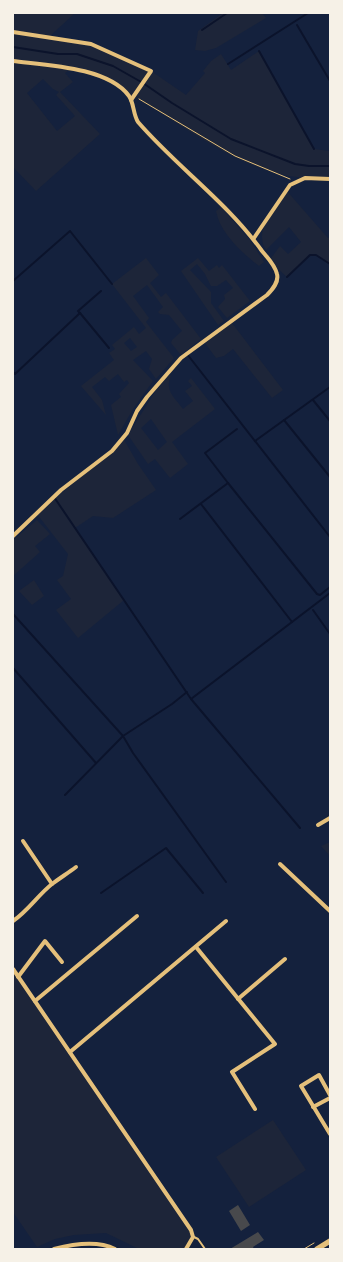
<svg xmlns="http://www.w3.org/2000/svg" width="343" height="1262" font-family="'Open Sans',sans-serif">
<rect width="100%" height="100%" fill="#14213d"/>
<g fill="#1d2539" fill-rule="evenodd">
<path d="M13,13H75L49,37L91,44L151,71L186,95L205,73L203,71L211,61L221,54L231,70L259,51L314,149L330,151V179C312,179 294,178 276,173C226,159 178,123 134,96L131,100C125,87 94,73 80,69C75,68 69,70 65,73L73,82L60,92L100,134L36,191L13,167ZM43,79L53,89L59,92L56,95L75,116L57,131L27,93Z"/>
<path d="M223,13H262L266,18L216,48L205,51L195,50L198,31Z"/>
<path d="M286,190L328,238L330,237V264L316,255H310L287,277L277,268L271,258L280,246L288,254L301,242L289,227L266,250C253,230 275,207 286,190Z"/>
<path d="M221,207L250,240L264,262L259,266C242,253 220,233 216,211Z"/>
<path d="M146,258L159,275L150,283L161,297L166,293L201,339L181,355L171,343L172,340L182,331L169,315L160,314L158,312L163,307L147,285L133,296L149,318L146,322L174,358L156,379L149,369L152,359L146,351L133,360L153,381L133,409L118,435L111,405L121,397L119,394L129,383L127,380L124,382L118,374L109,381L105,377L92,387L102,400L106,415L81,386L114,360L109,353L115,349L112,345L134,327L139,334L146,328L112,284ZM130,338L137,347L131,351L124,343Z"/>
<path d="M198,258L209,271L217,265L219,268L222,265L250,301L227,318L218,307L225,299L224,295L233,288L226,280L217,286H211L205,274L197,264L190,270L211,292V303L224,321L218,325L181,271Z"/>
<path d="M232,323L283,390L272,398L233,349L224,356L216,358L205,343Z"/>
<path d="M169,375L171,376C164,390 175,398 183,409L193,401L185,391L192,386L188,381L191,378L215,409L172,442L188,464L170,478L155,459L148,464L128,435L155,392ZM151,419L167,442L158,450L141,428Z"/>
<path d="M123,438L138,464L156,490L113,518L93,516L75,528L124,600L78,638L56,610L71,599L57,580L63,576L68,554L37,514L96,464Z"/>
<path d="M37,520L50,534L35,546L40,552L13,576V540Z"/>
<path d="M34,580L44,596L32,605L19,591Z"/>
<path d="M330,842V856L321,846Z"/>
<path d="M13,970L192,1233L186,1249H139L106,1233L74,1235L55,1239L37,1247L13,1212Z"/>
<path d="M273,1120L306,1170L249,1207L216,1157Z"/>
</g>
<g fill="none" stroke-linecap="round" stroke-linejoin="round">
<g stroke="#0b132b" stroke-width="2">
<path d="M297,25L330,81"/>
<path d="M202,30L227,13"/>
<path d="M13,47L58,54H77L113,66L143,83L172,103L231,139L295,164L309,166H330"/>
<path d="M259,51L314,149"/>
<path d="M228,64L308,13"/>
<path d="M287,277L310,255H316L330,264"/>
<path d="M13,281L70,231L112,284"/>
<path d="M80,313L78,311L101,291"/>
<path d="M187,354L330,537"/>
<path d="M13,372L15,374L80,313L109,348"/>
<path d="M313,400L330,421"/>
<path d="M284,420L330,477"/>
<path d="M255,441L330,387"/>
<path d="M228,483L205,453L237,429"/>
<path d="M54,497L191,699L300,828"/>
<path d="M201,504L292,622"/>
<path d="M180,519L228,483L317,594L320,595L330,587"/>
<path d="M313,610L330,634"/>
<path d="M13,614L123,736L65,795"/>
<path d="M13,668L96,763"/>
<path d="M187,692L172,704L123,736L133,753L226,882"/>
<path d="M191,699L330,593"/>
<path d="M101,893L166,848L203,893"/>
</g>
</g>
<g fill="#48494c">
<path d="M238,1205L250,1225L241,1231L229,1211Z"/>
<path d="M258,1232L264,1240L253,1247L254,1249H230Z"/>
</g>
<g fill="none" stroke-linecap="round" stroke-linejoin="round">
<g stroke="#e5c07b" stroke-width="1">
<path d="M139,99L235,156L290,179"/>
<path d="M304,1249L314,1243"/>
</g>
<path stroke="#e5c07b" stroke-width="2" d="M194,1237L198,1239L205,1249"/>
<g stroke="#e5c07b" stroke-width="4">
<path d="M13,32L91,44L151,71L131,100"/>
<path d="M13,61C45,65 108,67 129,96C134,103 133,114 138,122C177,167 227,202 262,251C267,257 275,265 277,274C279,282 273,289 267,295L181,358L147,397L137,411L127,433L112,451L61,490L13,536"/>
<path d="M254,238L290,185L305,178L330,179"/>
<path d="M318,825L330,818"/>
<path d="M23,841L52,884"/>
<path d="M280,864L330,911"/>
<path d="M13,921C28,911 38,895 52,884C60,878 68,873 76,867"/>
<path d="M196,947L275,1044L232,1072L255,1109"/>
<path d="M13,969L191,1230L193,1237L186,1249"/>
<path d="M18,977L45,941L62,962"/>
<path d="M238,999L285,959"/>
<path d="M35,1001L137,916"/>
<path d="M70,1052L226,921"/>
<path d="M330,1095L319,1075L301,1086L330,1134"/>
<path d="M313,1107L330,1098"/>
<path d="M54,1249C73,1244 97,1240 115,1249"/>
</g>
<path stroke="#e5c07b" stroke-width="5.5" d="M317,1249L330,1241"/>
</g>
<rect width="343" height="1262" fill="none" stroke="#f6f1e7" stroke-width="28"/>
</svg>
